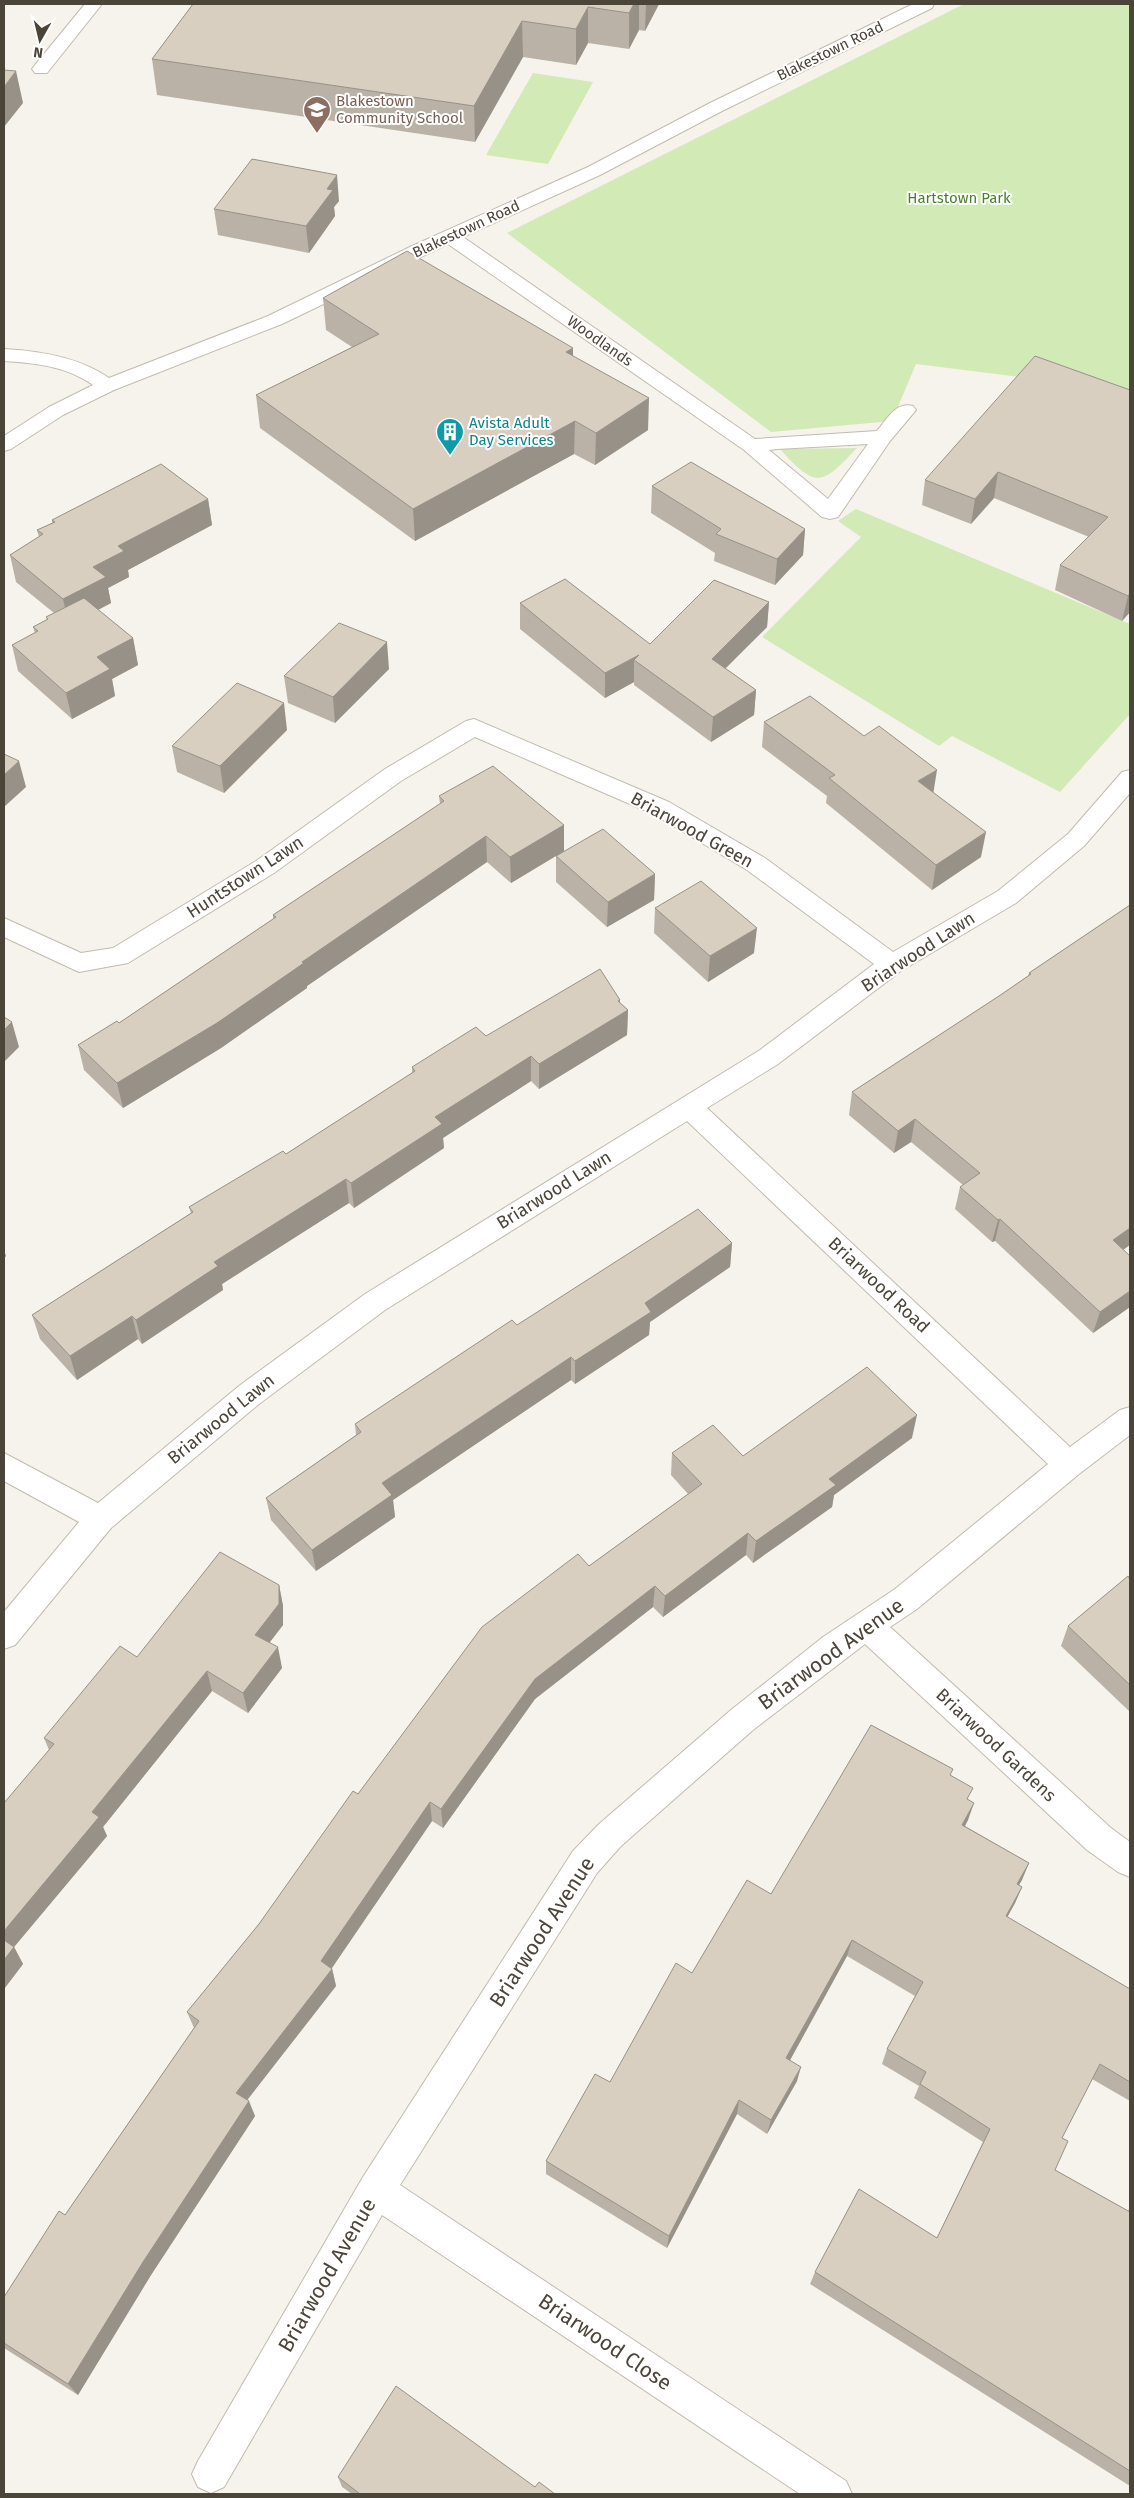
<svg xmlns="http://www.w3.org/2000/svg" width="1134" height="2498" font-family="'Fira Sans',sans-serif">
<rect width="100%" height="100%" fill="#f6f3ec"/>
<g fill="#d2eab5">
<path d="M964,4H1130V391L916,364L892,421L771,432L507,233Z"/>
<path d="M533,73L593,82L548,164L486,155Z"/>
<path d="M857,448C821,486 816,489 780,449Z"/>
<path d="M856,509L1130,624V714L1060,792L952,736L939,746L762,637L861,537L838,521Z"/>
</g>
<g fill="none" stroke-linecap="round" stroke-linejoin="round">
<defs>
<g id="minor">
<path d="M85,4H102L47,73H35L32,69L35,65Z"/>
<path d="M913,4H934L932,8L722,111L600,175L463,237L755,439L877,431C887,419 896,401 913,406L916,410L890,441L838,517L830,519L822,517L744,450L448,244L282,324L114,390L63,415L11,449L4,451V436L49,407L93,385C66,366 35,363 4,361V349C40,351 79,357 109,378L268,316L412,246L588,167L710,103ZM868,444L828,499L769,450L777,449Z"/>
<path d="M474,719L669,802L765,858L893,952L998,891L1068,834L1122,772L1130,770V793L1084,846L1016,903L901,971L778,1064L707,1108L1070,1447L1120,1410L1130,1407V1435L1079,1474L917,1609L890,1627L1111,1828L1130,1842V1877L1118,1872L1087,1850L865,1644L753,1730L621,1846L597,1873L400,2185L846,2481L852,2494H800L382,2215L224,2487L211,2493L198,2487L192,2474L198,2461L363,2177L573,1851L599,1824L731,1710L823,1637L895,1589L1048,1464L687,1121L385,1310L259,1404L111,1528L15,1645L4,1649V1612L79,1522L4,1481V1453L98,1503L239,1386L365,1294L760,1050L874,964L747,870L653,814L475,737L401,781L274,873L128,963L79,972L4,937V918L81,953L113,948L256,861L385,769L466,721Z"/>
</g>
</defs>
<use href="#minor" stroke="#c2bbae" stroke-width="2"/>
<use href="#minor" fill="#fff" fill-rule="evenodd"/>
</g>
<g fill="#bab2a6">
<path d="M193,4H659L645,31L639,30L629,49L588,43L576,65L523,57L475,142L157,95L152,59Z"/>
<path d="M339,201L334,207L335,216L309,253L218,235L214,209Z"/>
<path d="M323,298L573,356L648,430L595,465L574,454L415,541L260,428L256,395L352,347L326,330Z"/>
<path d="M1130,390V612L1122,621L1055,590L1060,565L1089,537L994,498L971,524L922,505L925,480Z"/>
<path d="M652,486L805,529L803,555L775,585L714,561L715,553L651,513Z"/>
<path d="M208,499L212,525L128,570L129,577L108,588L111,603L98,610L133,638L138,665L112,679L115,696L72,719L18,671L12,645L35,633L33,627L47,620L46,617L54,613L16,582L10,555L39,537L37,530L52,523V520Z"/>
<path d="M769,602L767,627L725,668L756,690L754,715L711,742L634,685V682L605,698L520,629V603L650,644Z"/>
<path d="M389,669L335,723L288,703L284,676Z"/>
<path d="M764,722L981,857L932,890L826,803L827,796L762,747Z"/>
<path d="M287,730L224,793L177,772L172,746Z"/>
<path d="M439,796L564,825V851L655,874L654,900L607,927L556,882V856L511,883L487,862L307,986V988L221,1048L123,1108L84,1070L78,1045L119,1023L273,919V915L440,804Z"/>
<path d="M1130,905L1123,1249L1130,1256V1307L1093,1333L995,1241L992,1242L955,1209L960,1187L963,1185L911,1142L894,1153L849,1115L852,1092L999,996L1028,976L1029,973Z"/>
<path d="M655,908L754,953L708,982L654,933Z"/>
<path d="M620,1000V1003L628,1010L627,1035L539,1089L531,1081L443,1138L444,1148L354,1208L349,1203L222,1284L223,1290L142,1344L138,1339L77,1380L40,1339L32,1315L191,1213L189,1207L286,1154L412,1073V1067L486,1036Z"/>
<path d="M732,1243L730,1267L650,1322L649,1335L575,1384L571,1380L393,1500L395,1517L316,1571L271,1520L266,1498L356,1435L355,1424L517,1325Z"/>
<path d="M912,1438L834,1495L832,1507L753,1563L746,1555L663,1617L653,1607L535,1699L443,1828L432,1821L332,1968L336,1986L247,2100L255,2116L151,2275L78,2395L4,2348V2297L65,2215L194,2028L187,2012L259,1924L358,1794L589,1566L688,1494L671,1475L672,1453L743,1456Z"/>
<path d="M1130,1579V1712L1061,1646L1068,1626Z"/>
<path d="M279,1585L283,1606V1625L269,1643L282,1668L248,1713L212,1691L103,1827L107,1836L14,1947L23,1964L4,1989V1803L49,1750L44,1738L137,1657Z"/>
<path d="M951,1775L969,1800L968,1820L965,1826L1029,1863L1019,1885L1022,1887L1015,1903L1007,1917L1130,1989V2101L1092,2079L1062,2138L1055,2170L1128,2211L1130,2206V2486L810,2284L815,2272L937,2238L983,2142L914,2098L919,2086L882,2064L887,2049L915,1996L847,1956L790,2060L797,2081L767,2134L737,2114L667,2248L546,2174V2161L610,2082L692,1973L771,1894Z"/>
<path d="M338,2477L535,2487L555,2494H352L342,2487Z"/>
</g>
<g fill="#979187">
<path d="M634,4H639V30L629,49V13Z"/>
<path d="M646,4H659L645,31Z"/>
<path d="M588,7V43L576,65V29Z"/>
<path d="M522,21L523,57L475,142L474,106Z"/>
<path d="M16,71L23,103L4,127V87Z"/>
<path d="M337,175L339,201L334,207L335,216L309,253L306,226L327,189Z"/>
<path d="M573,348V380L566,352Z"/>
<path d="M649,398L648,430L595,465L596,433Z"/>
<path d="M575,421L574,454L415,541L413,509Z"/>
<path d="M998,472L994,498L971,524L975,499Z"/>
<path d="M208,499L212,525L128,570L129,577L108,588L111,603L69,625L63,599L93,567L118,546Z"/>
<path d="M805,529L803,555L775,585L777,559Z"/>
<path d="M1130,593V612L1122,621L1128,596Z"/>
<path d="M769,602L767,627L710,684L712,659Z"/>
<path d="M133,638L138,665L112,679L115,696L72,719L66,693L97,657Z"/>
<path d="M387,642L389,669L335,723L333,697Z"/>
<path d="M639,655L634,660V682L605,698V673Z"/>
<path d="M756,690L754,715L711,742L713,717Z"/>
<path d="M284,703L287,730L224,793L220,766Z"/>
<path d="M19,761L26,787L4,807V775Z"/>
<path d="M937,770L933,795L918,781Z"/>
<path d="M564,825V851L511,883L510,857Z"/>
<path d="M986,832L981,857L932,890L936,865Z"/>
<path d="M486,836L487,862L307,986V988L221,1048L123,1108L117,1083L302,962Z"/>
<path d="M655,874L654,900L607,927L608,902Z"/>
<path d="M757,928L754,953L708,982L710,956Z"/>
<path d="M620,1000L619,1015L628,1010L627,1035L539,1089V1064Z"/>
<path d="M12,1022L19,1047L4,1062V1030Z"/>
<path d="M531,1056V1081L443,1138L444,1148L354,1208L351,1183L435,1117Z"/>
<path d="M915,1119L911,1142L894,1153L898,1131Z"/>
<path d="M346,1179L349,1203L222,1284L223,1290L142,1344L136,1320L214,1262Z"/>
<path d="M1000,1219L995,1241L992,1242L998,1220Z"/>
<path d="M1130,1228V1245L1106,1262L1113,1240Z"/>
<path d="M732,1243L730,1267L650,1322L649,1335L575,1384V1361L645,1303Z"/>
<path d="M4,1250L6,1256L4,1259Z"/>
<path d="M1130,1291V1307L1093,1333L1100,1312Z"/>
<path d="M132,1316L138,1339L77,1380L70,1356Z"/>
<path d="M571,1357V1380L393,1500L395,1517L316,1571L312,1550L382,1483Z"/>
<path d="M917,1415L912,1438L834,1495L832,1507L753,1563L756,1541L829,1479Z"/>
<path d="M748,1533L746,1555L663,1617L665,1596Z"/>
<path d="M279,1585L283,1606V1625L260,1655L255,1635Z"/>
<path d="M655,1586L653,1607L535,1699L443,1828L441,1809L535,1679Z"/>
<path d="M278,1647L282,1668L248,1713L243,1693Z"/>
<path d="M207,1671L212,1691L103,1827L107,1836L14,1947L23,1964L4,1989V1931L92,1812Z"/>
<path d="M430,1802L432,1821L325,1978L321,1961Z"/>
<path d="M974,1803L968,1820L956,1842L962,1825Z"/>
<path d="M1029,1863L1022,1880L1010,1900L1017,1884Z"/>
<path d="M1022,1887L1015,1903L999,1932L1006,1916Z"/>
<path d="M852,1940L847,1956L783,2073L786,2058Z"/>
<path d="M332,1969L336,1986L241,2108L236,2093Z"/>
<path d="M801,2067L797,2081L767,2134L771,2120Z"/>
<path d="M739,2100L737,2114L667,2248L669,2236Z"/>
<path d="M249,2101L255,2116L151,2275L78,2395L68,2384L143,2262Z"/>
</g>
<g fill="#d8cfc1" stroke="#979187">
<path d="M193,4H634L629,13L588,7L576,29L522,21L474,106L152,59Z"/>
<path d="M4,70L16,71L4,87Z"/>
<path d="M252,159L337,175L327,189L333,190L306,226L214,209Z"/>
<path d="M407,251L573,348L566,352L649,398L596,433L575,421L413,509L256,395L379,334L323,298Z"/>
<path d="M1035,356L1130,390V593L1128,596L1060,565L1108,517L998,472L975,499L925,480Z"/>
<path d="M691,462L805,529L777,559L716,534L721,529L652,486Z"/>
<path d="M161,464L208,499L118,546L124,551L93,567L106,577L63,599L10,555L43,534L37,530L55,522L52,520Z"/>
<path d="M565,579L650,644L714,580L769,602L712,659L756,690L713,717L634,660L639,655L605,673L520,603Z"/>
<path d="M84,598L133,638L97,657L110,669L66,693L12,645L38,631L33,627L48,619L46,617Z"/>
<path d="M339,623L387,642L333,697L284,676Z"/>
<path d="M237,683L284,703L220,766L172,746Z"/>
<path d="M810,696L864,736L879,726L937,770L918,781L986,832L936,865L829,778L835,775L764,722Z"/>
<path d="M4,754L19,761L4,775Z"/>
<path d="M493,766L564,825L510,857L486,836L302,962L304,963L217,1023L117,1083L78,1045L117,1021L119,1023L276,917L273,915L444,801L439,796Z"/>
<path d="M603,829L655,874L608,902L556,856Z"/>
<path d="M701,881L757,928L710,956L655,908Z"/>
<path d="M1130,905V1228L1113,1240L1130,1256V1291L1100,1312L1000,1219L998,1220L960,1187L980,1173L915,1119L898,1131L852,1092L999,996L1031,974L1029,973Z"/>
<path d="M600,969L620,1000L618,1001L628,1010L539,1064L531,1056L435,1117L442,1124L351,1183L346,1179L214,1262L218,1266L136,1320L132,1316L70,1356L32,1315L193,1212L189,1207L283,1151L286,1154L415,1071L412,1067L476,1027L486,1036Z"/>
<path d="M4,1017L12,1022L4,1030Z"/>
<path d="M698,1209L732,1243L645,1303L651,1312L575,1361L571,1357L382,1483L392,1495L312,1550L266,1498L361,1432L355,1424L512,1320L517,1325Z"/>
<path d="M867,1367L917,1415L829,1479L836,1485L756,1541L748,1533L665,1596L655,1586L535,1679L441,1809L430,1802L321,1961L332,1969L236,2093L249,2101L143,2262L68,2384L4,2343V2297L59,2211L65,2215L199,2021L187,2012L259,1924L353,1791L358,1794L482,1627L578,1554L589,1566L702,1484L672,1453L713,1425L743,1456Z"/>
<path d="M220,1552L279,1585V1604L255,1635L278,1647L243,1693L207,1671L92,1812L99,1817L4,1931V1803L54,1744L44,1738L120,1646L137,1657Z"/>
<path d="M1128,1576L1130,1579V1685L1068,1626Z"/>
<path d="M871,1725L953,1769L950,1775L973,1788L967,1799L974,1803L962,1825L1029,1863L1017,1884L1022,1887L1006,1916L1130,1989V2082L1100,2064L1062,2138L1068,2141L1055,2170L1130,2212V2471L815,2272L859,2189L937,2238L990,2129L920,2084L926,2072L887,2049L923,1982L852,1940L786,2058L801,2067L771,2120L739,2100L669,2236L546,2161L595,2074L610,2082L676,1963L692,1973L747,1880L771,1894Z"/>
<path d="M4,1940L14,1947L4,1960Z"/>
<path d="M396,2386L535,2487L539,2482L555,2494H360L338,2477Z"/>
</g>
<defs>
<symbol id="school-pin" viewBox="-11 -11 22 30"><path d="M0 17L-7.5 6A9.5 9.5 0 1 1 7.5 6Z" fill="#8d6e63" stroke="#fff"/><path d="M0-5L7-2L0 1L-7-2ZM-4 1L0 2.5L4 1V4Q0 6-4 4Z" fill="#fff"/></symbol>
<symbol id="building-pin" viewBox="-11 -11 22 30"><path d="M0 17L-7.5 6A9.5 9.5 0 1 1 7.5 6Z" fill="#0f9aa8" stroke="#fff"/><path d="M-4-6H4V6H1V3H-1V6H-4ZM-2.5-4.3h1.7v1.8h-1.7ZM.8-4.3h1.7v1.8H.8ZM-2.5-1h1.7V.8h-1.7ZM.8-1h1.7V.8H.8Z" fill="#fff"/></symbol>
</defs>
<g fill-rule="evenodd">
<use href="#school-pin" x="301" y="94" width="32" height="43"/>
<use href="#building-pin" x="434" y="416" width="32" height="43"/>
</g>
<g text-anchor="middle" stroke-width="4" stroke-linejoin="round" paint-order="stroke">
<g font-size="15" fill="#4b4439" stroke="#fff">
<text transform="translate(830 51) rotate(-26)" y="5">Blakestown Road</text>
<text transform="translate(466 229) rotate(-25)" y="5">Blakestown Road</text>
<text transform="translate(600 341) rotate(35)" y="5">Woodlands</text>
</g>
<g font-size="15" fill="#785e54" stroke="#fff" text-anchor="start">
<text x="336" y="106">Blakestown<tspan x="336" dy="17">Community School</tspan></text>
</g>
<g font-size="15" fill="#4a7f2a" stroke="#fff">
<text x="959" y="203">Hartstown Park</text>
</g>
<g font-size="15" fill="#0d838f" stroke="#fff" text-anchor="start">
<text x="469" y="428">Avista Adult<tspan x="469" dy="17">Day Services</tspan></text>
</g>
<g font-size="18" fill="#4b4439" stroke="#fff">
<text transform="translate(692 830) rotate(29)" y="6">Briarwood Green</text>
<text transform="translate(245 877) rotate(-33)" y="6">Huntstown Lawn</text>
<text transform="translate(918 952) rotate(-33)" y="6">Briarwood Lawn</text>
<text transform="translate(554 1190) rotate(-32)" y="6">Briarwood Lawn</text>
<text transform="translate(879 1285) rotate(43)" y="6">Briarwood Road</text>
<text transform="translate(221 1419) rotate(-39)" y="6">Briarwood Lawn</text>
<text transform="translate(996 1745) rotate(43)" y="6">Briarwood Gardens</text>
</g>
<g font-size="21" fill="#4b4439" stroke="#fff">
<text transform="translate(831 1654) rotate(-36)" y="7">Briarwood Avenue</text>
<text transform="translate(542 1932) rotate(-57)" y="7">Briarwood Avenue</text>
<text transform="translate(327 2275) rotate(-60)" y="7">Briarwood Avenue</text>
<text transform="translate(605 2342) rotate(34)" y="7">Briarwood Close</text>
</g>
</g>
<rect width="1134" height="2498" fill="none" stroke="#4b4439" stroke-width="10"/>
<g transform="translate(40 40) rotate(188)" stroke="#ffffff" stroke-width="4" paint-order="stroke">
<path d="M0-4L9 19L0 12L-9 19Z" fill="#4b4439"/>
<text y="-8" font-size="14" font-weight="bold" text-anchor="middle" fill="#4b4439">N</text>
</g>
</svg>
